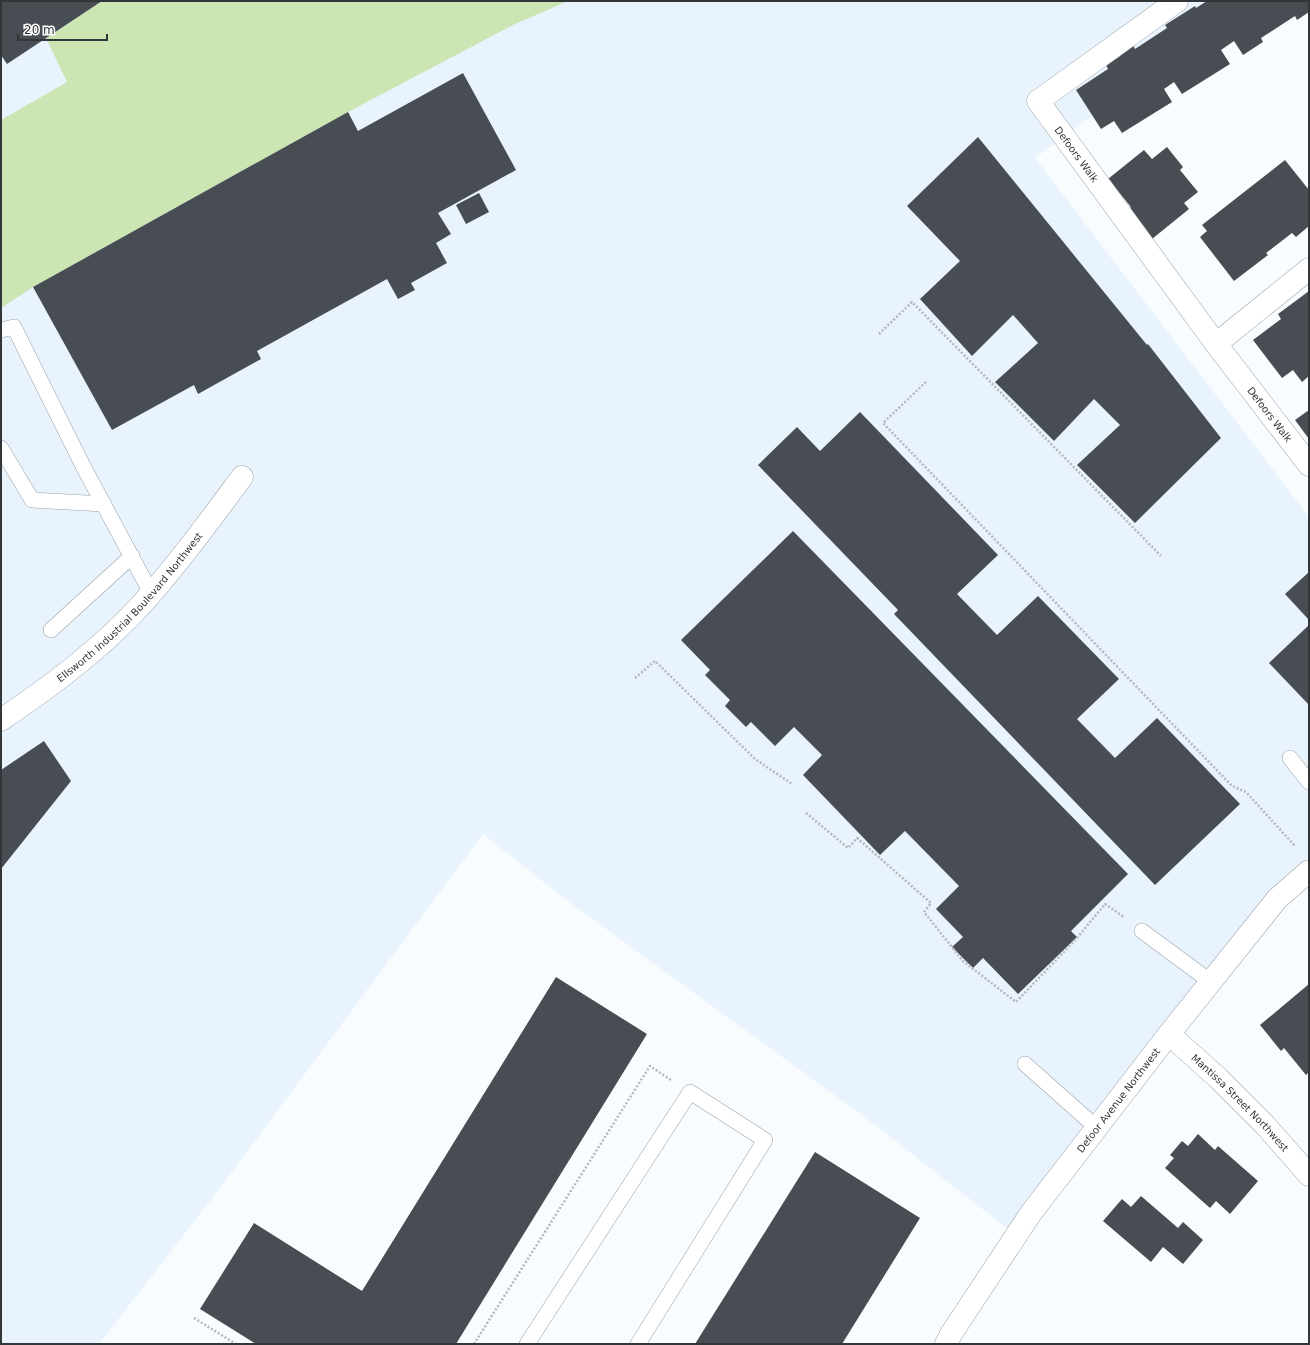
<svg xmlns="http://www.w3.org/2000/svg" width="1310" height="1345" font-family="'DejaVu Sans',sans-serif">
<rect width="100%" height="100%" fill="#f9fcff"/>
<path fill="#e8f3fd" d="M1,1H1247L1035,158L1309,517V872L1017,1236L866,1118L569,902L483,834L220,1188L99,1344H1Z"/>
<path fill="#cbe5b3" d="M102,1H568L513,25L348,112L33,287L1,308V120L67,82L46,38Z"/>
<g fill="#474d53">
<path d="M1,1H102L7,64L1,55Z"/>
<path d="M1207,1H1309V12L1297,20L1295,16L1261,38L1263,42L1243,55L1234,41L1221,50L1230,64L1182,94L1174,82L1164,89L1172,102L1122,133L1114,121L1101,129L1076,90L1108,69L1106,65L1120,56L1118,52L1132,43L1135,49L1167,28L1165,25L1195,6L1196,8Z"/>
<path d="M463,73L516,170L438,213L451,234L436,243L447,263L411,283L415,290L398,299L387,279L257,351L261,359L198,394L194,385L112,430L33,287L348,112L358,131Z"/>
<path d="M978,137L1147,345L1148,344L1221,438L1135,523L1077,465L1120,425L1094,399L1054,441L995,382L1038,343L1013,315L972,356L920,299L960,261L907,206Z"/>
<path d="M1167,147L1183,167L1180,170L1198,192L1184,203L1189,209L1152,239L1128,209L1131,207L1108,179L1144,150L1152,159Z"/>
<path d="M1285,160L1309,190V226L1296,237L1292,233L1266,253L1268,255L1234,281L1200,237L1207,231L1202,225Z"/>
<path d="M479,193L489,212L466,224L456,205Z"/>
<path d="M1309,291V376L1302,382L1293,370L1282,378L1253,340L1281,319L1278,314Z"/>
<path d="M1309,410V439L1295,420Z"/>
<path d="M860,412L998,555L957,594L997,635L1038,596L1119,679L1077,719L1115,758L1157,718L1240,804L1155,885L894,614L898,610L758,465L797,427L820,451Z"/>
<path d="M793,531L1128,874L1071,931L1077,937L1018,994L983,958L973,968L952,947L963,937L936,909L959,886L905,831L880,855L803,775L822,755L794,727L775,746L751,722L746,727L725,706L730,700L705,675L710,670L681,640Z"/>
<path d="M1309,572V620L1285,594Z"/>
<path d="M1309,625V705L1269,663Z"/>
<path d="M44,741L71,781L1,869V770Z"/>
<path d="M556,977L647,1034L456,1344H256L200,1309L254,1223L362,1291Z"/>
<path d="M1309,984V1072L1306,1075L1284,1048L1281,1051L1260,1025Z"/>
<path d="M1198,1134L1215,1150L1218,1146L1258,1181L1230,1214L1216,1201L1210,1208L1165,1168L1174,1158L1170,1155L1182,1141L1188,1146Z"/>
<path d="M815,1152L920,1218L842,1344H695Z"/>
<path d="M1141,1196L1178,1228L1183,1222L1203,1240L1183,1264L1163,1247L1151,1262L1103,1221L1122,1199L1131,1207Z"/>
</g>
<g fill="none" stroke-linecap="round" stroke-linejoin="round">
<defs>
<g id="service">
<path d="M1,330L14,327L83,466L151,593"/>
<path d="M1,448L32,500L104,504"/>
<path d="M51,630L132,556"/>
<path d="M1290,758L1309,782"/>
<path d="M1142,931L1211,982"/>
<path d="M1025,1064L1097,1128"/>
<path d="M527,1344L690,1092L765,1140L638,1344"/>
</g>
<g id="minor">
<path id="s1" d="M1177,1L1038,101L1216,344L1309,465"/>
<path d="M1216,344L1309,269"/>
<path id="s2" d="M1,720C51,686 101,649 142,604C178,564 210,520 242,477"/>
<path id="s3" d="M1169,1034L1219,1079L1265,1125L1309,1175"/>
</g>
<g id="tertiary">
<path id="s4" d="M946,1344L951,1334L1031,1213L1169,1034L1277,899L1309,871"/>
</g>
</defs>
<use href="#service" stroke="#9aa2a8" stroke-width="16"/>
<use href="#minor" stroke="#9aa2a8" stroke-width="23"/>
<use href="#tertiary" stroke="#9aa2a8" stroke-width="23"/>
<g stroke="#b5b8bb" stroke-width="2.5" stroke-dasharray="2 2" stroke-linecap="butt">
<path d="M879,334L912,302L1161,556"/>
<path d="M926,382L883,423L1232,786L1246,792L1295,846"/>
<path d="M635,678L655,661L755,759L792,784"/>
<path d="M806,813L848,848L857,838L931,903L924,912L963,961L1016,1002L1077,938L1105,904L1124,917"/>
<path d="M194,1318L236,1344"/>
<path d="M474,1344L650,1066L671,1080"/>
</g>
<use href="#service" stroke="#fff" stroke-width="15"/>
<use href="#minor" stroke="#fff" stroke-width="22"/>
<use href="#tertiary" stroke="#fff" stroke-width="22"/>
</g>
<g text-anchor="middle" stroke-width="4" stroke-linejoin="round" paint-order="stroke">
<g font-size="10" fill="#333639" stroke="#fff">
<text dy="4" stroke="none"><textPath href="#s1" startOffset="237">Defoors Walk</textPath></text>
<text dy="4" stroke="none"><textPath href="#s1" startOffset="561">Defoors Walk</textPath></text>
<text dy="4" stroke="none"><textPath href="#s2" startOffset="172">Ellsworth Industrial Boulevard Northwest</textPath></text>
<text dy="4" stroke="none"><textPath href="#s4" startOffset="299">Defoor Avenue Northwest</textPath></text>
<text dy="4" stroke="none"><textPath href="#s3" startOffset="99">Mantissa Street Northwest</textPath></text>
</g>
</g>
<rect width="1310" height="1345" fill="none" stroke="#333639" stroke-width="4"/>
<path d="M18 34v6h89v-6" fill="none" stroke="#333639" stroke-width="2"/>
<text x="24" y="34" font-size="12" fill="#333639" stroke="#ffffff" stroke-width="3" paint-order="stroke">20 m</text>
</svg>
